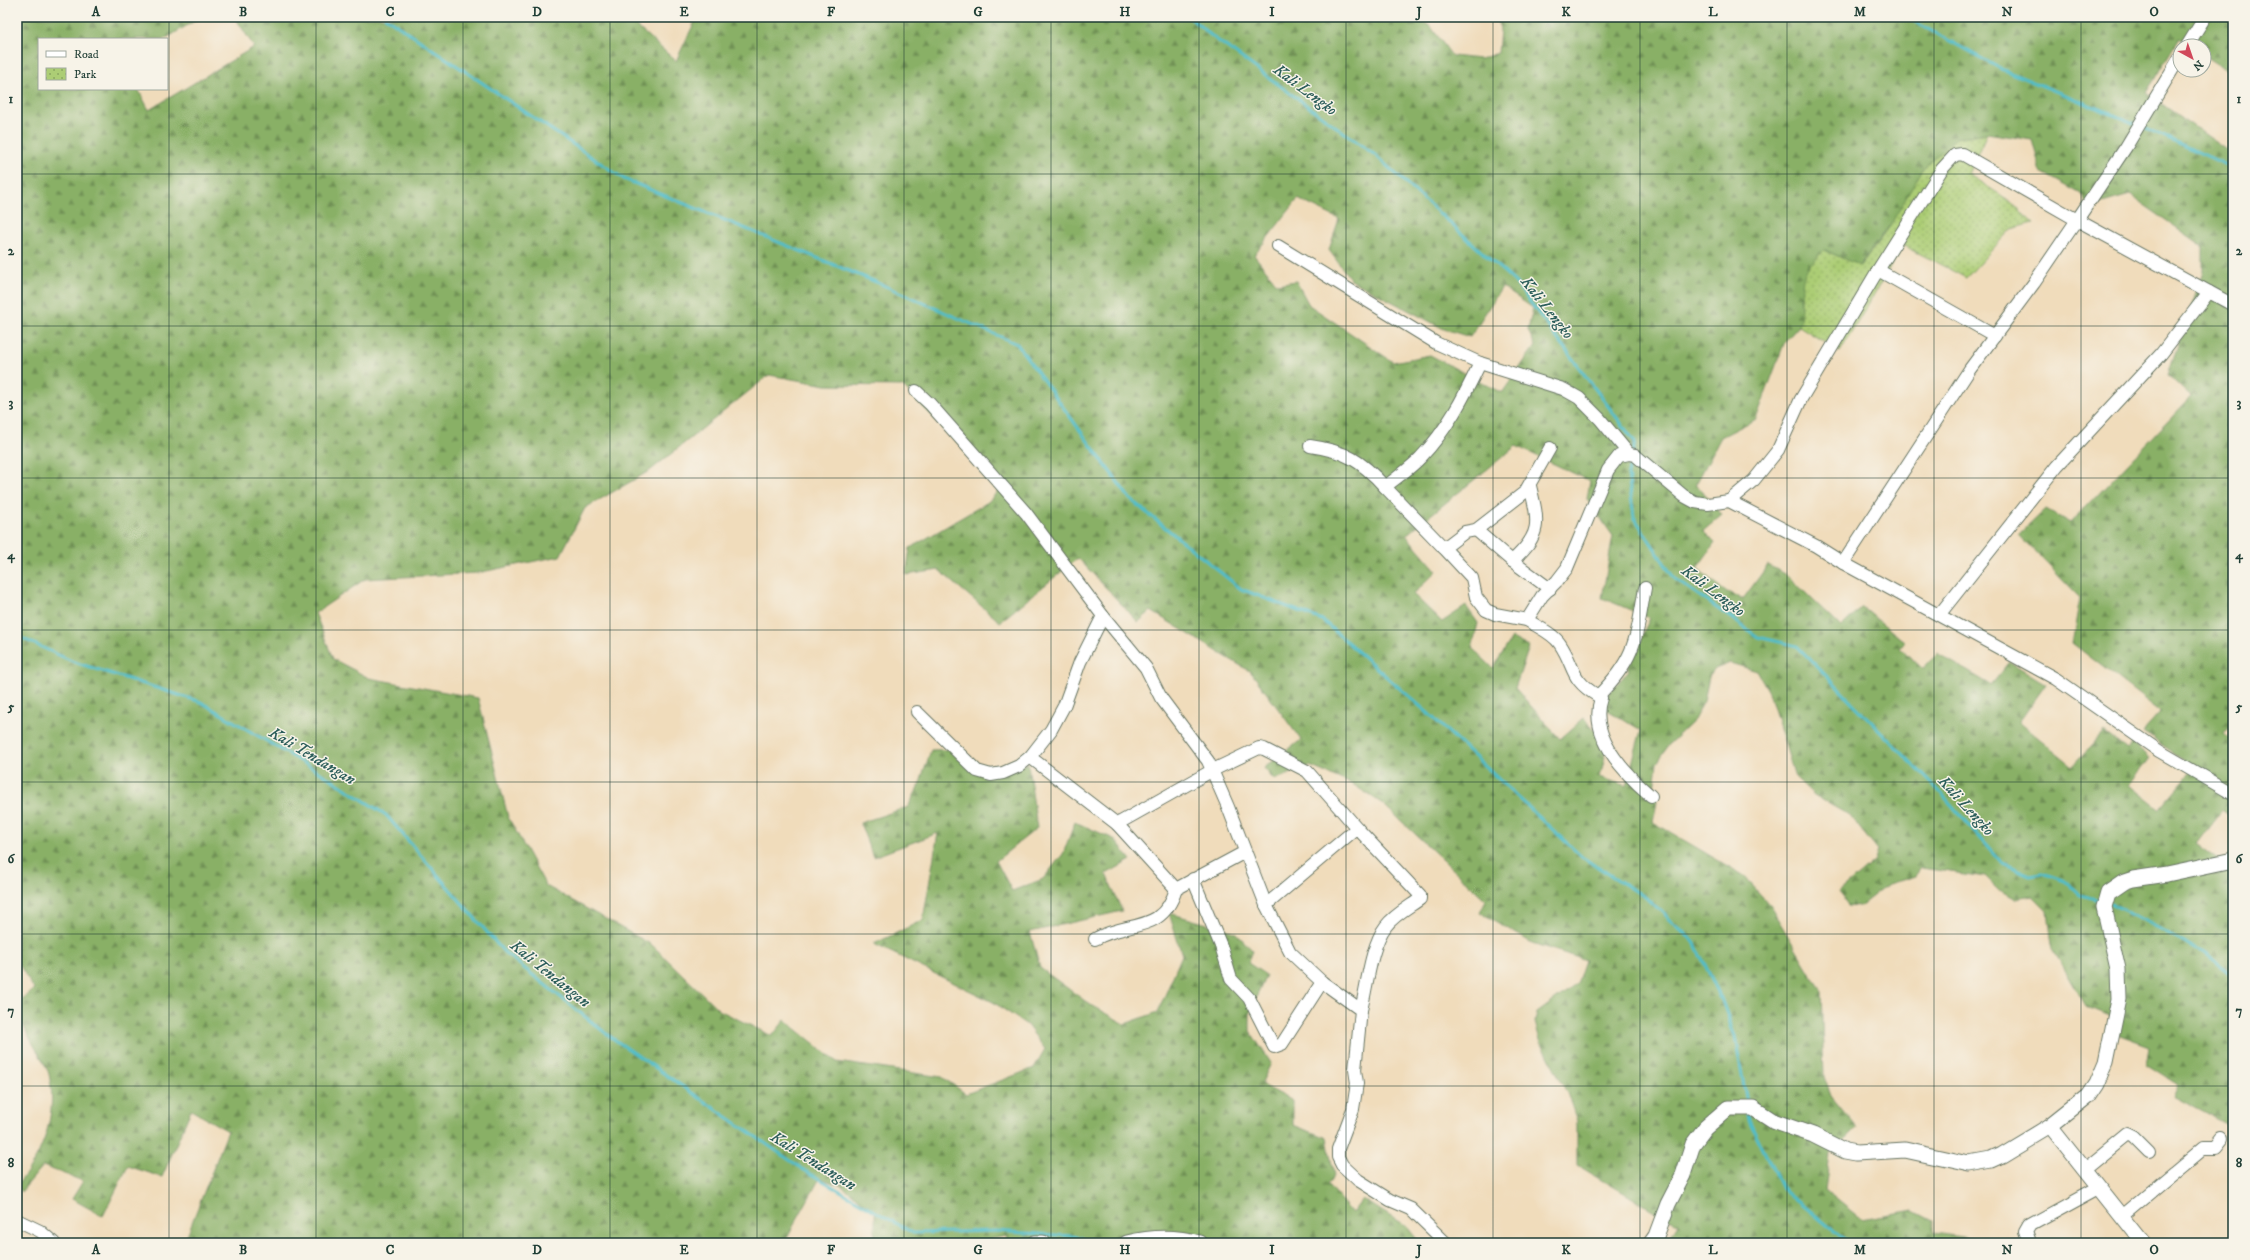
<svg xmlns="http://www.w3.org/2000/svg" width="2250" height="1260" font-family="'IM FELL DW Pica',serif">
<defs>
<pattern id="forest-firs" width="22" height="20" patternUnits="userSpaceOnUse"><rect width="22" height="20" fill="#89b066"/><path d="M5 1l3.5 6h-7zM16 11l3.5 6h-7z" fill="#6f9055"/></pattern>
<pattern id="park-dots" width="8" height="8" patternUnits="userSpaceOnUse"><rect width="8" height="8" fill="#accd75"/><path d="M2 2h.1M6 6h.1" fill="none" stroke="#8ba861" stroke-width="1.8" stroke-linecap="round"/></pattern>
</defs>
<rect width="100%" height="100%" fill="#f7f3e8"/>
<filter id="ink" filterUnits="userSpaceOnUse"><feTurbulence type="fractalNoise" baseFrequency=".025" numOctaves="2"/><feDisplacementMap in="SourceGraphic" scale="8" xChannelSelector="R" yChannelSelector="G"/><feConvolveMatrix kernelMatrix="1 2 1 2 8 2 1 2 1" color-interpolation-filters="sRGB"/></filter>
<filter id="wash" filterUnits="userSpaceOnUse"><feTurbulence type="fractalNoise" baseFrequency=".012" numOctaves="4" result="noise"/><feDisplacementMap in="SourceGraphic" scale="16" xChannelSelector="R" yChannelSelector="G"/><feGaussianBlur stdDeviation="0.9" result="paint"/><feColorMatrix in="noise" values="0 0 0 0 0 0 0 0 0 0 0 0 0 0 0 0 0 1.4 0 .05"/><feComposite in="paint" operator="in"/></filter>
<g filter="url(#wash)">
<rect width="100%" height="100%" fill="#f0dcbb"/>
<path fill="url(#forest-firs)" stroke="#54764d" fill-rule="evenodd" d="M17,17H201L165,39H39V89H138L149,110L254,47L235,17H626L676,61L697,17H1416L1431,27L1452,56L1480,59L1498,53L1500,30L1498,17H2233V74L2204,55V46H2191L2179,38L2146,93L2233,154V723L2224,734L2233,742V818L2222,810L2196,844L2233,871V1128L2173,1096L2178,1085L2147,1065L2150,1046L2120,1035L2110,1016L2086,1006L2051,946L2047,910L2033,896L2015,899L1998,889L1986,877L1921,868L1915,876L1888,884L1860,906L1848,905L1838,892L1875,860L1878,851L1850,816L1814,795L1795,777L1769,692L1757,671L1730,663L1715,669L1709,677L1704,701L1694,720L1670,743L1657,763L1654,788L1657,802L1653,822L1743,875L1768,903L1821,991L1824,1077L1831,1096L1857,1128L1830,1154L1825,1190L1861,1219L1914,1210L1933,1220V1233L1977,1239L1978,1243H1667L1678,1225L1577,1165V1121L1567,1093L1540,1040L1535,1022L1537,1013L1577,984L1585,960L1532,943L1480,912L1486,900L1383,804L1354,785L1310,766L1274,780L1264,768L1301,740L1251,672L1151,611L1138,622L1078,558L1000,622L939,570L906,575L910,548L988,502L1003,486L902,386L826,385L769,375L651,470L585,508L560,556L477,573L365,579L315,613L333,659L369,678L478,698L508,817L546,886L652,945L719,1010L772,1036L785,1020L837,1062L942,1077L966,1094L1034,1068L1045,1049L1027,1025L993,1002L874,944L923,920L938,833L873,857L860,823L908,807L919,786L931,750L959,749L989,770L1028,764L1037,828L996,861L1012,891L1043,879L1063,854L1075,822L1114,839L1131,860L1106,874L1122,911L1030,932L1040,968L1092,1006L1125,1024L1158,1012L1182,955L1169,913L1235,932L1253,951L1248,963L1266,975L1250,1012V1031L1271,1063L1261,1084L1293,1101V1125L1327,1138L1334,1176L1327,1184L1352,1213L1363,1199L1407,1227L1420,1243H1008L1006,1236L973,1243H879L875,1240V1211L842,1186L820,1178L786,1239L791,1243H184L228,1131L191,1110L162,1177L128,1166L103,1216L72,1199L83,1181L43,1166L21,1192L17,1185C40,1159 55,1122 51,1086C50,1082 50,1076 48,1071C38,1049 21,1030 17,1005L34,989L17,961ZM1987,133L2032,140L2041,172L2081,194L2088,207L2130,195L2203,246V272L2168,375L2191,397L2071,523L2046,509L2019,535L2080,598L2072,643L2161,712L2143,732L2195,767L2159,809L2129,785L2149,758L2133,743L2127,750L2104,732L2073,766L2019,722L2046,684L2010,662L1991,685L1937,653L1923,669L1900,648L1905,642L1862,607L1841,627L1787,575L1768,565L1743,599L1723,590L1697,568L1715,543L1703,531L1722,515L1696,484L1721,437L1756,419L1785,341L1799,326L1802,314L1800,297L1825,250L1859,266L1956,138ZM1298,199L1339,219L1329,250L1351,280L1444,329L1470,337L1502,287L1533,308L1528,330L1535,346L1502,393L1430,355L1393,362L1309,305L1296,281L1277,284L1254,255ZM1516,446L1590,481L1587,499L1613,536L1602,598L1650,618L1629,664V670L1599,705L1641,730L1626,786L1600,777L1608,743L1584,718L1560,739L1515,688L1529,647L1512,638L1493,668L1472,648L1478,623L1466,606L1442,622L1413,594L1437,571L1406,535Z"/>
<path fill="url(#park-dots)" stroke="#668554" d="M1987,133L1968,174L2010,201L2034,223L2011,229L1966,278L1903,245L1840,352L1799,326C1803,310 1798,284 1807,269C1811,262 1819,256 1824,250L1860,266L1888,229L1924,167L1956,138Z"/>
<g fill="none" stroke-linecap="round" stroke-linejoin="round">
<g stroke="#50bdca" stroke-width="3">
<path d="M385,17L624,179L876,282L1017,344L1130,499L1241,589L1322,620L1429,714L1582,857L1648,899L1694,942L1721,998L1735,1036L1747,1103"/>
<path d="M1189,17L1213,37L1375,155L1515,282L1635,442L1633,452"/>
<path d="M1906,17L2001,69L2136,124"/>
<path d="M2141,126L2233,168"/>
<path d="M1631,458L1628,474L1634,517L1674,578L1758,637L1797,646L1942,794L2002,863L2030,875L2042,873L2065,881L2080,895L2101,900"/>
<path d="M17,636L74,662L201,702L334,781L386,815L504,952L608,1035L804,1170L913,1233L995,1231L1072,1236L1108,1243"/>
<path d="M2111,903L2205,953L2233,975"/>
<path d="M1748,1113L1749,1120L1782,1188L1849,1243"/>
</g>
</g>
</g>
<g filter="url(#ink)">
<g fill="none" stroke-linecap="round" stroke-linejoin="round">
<defs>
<g id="minor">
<path d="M2187,46L2205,17"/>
<path d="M1278,246L1436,343L1480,363L1563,389L1579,398L1600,419L1629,454"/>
<path d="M1878,270L1995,336"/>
<path d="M916,391L930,404L1026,513L1103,616L1146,668L1161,698L1208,761L1228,807L1266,905L1290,952L1322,982L1361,1010L1355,1070L1357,1083L1353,1109L1338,1149V1157L1342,1165L1358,1180L1390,1200L1411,1209L1446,1243"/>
<path d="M1310,446C1345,451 1361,460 1385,487"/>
<path d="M1550,448L1525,492L1476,530L1465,532L1444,548L1472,578L1476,597L1486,610L1495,614L1527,620L1542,596L1557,581L1567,568L1608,470L1619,456L1629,454L1635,455L1684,496L1695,502L1708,504L1729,501L1816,546L1843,563L1970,369L2034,283L2077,220L2233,305"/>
<path d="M1729,501L1754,480L1778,450L1801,399L1878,270L1942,169L1955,155L1962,154L2077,220L2126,147L2180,57"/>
<path d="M1476,530L1512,561L1550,589"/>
<path d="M1444,548L1385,487C1397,477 1411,468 1421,457C1447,430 1464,397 1480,363"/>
<path d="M1512,561C1542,534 1539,523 1530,486"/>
<path d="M1843,563L2056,679L2159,751L2233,794"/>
<path d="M1939,615L2057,466L2161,354L2209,292"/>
<path d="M1527,620C1537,627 1553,633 1560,644C1576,668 1569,679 1598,696C1636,658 1636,639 1645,588"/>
<path d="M1598,696L1601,698C1588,736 1624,773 1651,796"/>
<path d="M917,712L977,771L991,775L1003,773L1019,766L1030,757L1051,730L1064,706L1080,662L1103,616"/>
<path d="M1030,757L1117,824L1176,889L1245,852"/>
<path d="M1117,824L1213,770L1259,748L1264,749L1307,771L1357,828"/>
<path d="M1193,879L1221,946L1231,979L1249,998L1274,1047L1282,1044L1322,982"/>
<path d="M1266,905L1357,828L1420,895V899C1409,907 1394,915 1386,926C1371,945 1367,986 1361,1010"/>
<path d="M1095,939C1128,920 1162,935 1176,889"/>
<path d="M2084,1170L2128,1134L2134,1137L2149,1152"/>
<path d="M2122,1217L2202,1150H2214L2221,1141"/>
<path d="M17,1220L40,1231L54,1243"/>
<path d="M2030,1243L2026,1232L2030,1225L2098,1188"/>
</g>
<g id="tertiary">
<path d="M2050,1126L2143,1243"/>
<path d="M1035,1243H1043"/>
<path d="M1127,1243C1152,1237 1174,1236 1199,1243"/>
<path d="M1651,1243L1656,1236L1668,1204L1683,1175L1693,1144L1705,1128L1728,1108H1753L1773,1121L1813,1135L1845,1151L1856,1153L1905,1150L1969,1164L1991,1160L2002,1155L2050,1126L2089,1095L2097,1083L2106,1062L2119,999L2118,969L2104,907L2108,893L2124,882L2133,879L2167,874L2233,860"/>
</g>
</defs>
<use href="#minor" stroke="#687563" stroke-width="14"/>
<use href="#tertiary" stroke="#687563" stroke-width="17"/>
<use href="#minor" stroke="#fff" stroke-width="12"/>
<use href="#tertiary" stroke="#fff" stroke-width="15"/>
</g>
</g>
<path fill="none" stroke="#1f3d34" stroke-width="1" stroke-opacity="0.55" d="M169,17V1243M316,17V1243M463,17V1243M610,17V1243M757,17V1243M904,17V1243M1051,17V1243M1199,17V1243M1346,17V1243M1493,17V1243M1640,17V1243M1787,17V1243M1934,17V1243M2081,17V1243M17,174H2233M17,326H2233M17,478H2233M17,630H2233M17,782H2233M17,934H2233M17,1086H2233"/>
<g text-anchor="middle" stroke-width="3" stroke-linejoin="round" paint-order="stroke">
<g font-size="16" font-style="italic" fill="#2b5d5a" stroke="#f7f3e8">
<text transform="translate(1306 89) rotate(37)" y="6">Kali Lengko</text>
<text transform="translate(1548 307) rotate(52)" y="6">Kali Lengko</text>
<text transform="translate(1714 590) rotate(37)" y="6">Kali Lengko</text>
<text transform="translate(313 755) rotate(31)" y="6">Kali Tendangan</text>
<text transform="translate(1967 805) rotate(48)" y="6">Kali Lengko</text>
<text transform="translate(551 973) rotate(39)" y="6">Kali Tendangan</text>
<text transform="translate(814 1160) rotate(32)" y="6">Kali Tendangan</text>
</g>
</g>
<rect width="2250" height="1260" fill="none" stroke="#f7f3e8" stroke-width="44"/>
<rect x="38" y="38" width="130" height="52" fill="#f7f3e8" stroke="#a1aaa0"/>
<rect x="46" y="51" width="20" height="6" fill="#ffffff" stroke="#a1aaa0"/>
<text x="74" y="58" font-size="12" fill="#1f3d34">Road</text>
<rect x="46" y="68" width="20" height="12" fill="url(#park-dots)" stroke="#a1aaa0"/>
<text x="74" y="78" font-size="12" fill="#1f3d34">Park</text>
<g transform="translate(2192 58) rotate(140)"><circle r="19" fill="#f7f3e8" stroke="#a1aaa0"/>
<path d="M0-3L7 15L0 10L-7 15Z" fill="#d1495b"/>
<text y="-6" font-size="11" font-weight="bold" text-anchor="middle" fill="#1f3d34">N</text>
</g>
<rect x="22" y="22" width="2206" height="1216" fill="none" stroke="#1f3d34" stroke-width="1.5"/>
<g font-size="13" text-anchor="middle" font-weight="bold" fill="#1f3d34">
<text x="96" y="16">A</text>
<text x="243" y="16">B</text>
<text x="390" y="16">C</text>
<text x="537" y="16">D</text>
<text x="684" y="16">E</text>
<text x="831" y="16">F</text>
<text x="978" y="16">G</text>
<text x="1125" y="16">H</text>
<text x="1272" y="16">I</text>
<text x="1419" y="16">J</text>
<text x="1566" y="16">K</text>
<text x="1713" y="16">L</text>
<text x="1860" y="16">M</text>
<text x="2007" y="16">N</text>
<text x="2154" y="16">O</text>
<text x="11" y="103">1</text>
<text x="2239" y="103">1</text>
<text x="11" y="255">2</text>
<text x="2239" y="255">2</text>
<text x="11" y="407">3</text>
<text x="2239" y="407">3</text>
<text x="11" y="559">4</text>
<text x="2239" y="559">4</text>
<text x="11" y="711">5</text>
<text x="2239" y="711">5</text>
<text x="11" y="863">6</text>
<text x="2239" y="863">6</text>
<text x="11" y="1015">7</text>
<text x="2239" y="1015">7</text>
<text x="11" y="1167">8</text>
<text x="2239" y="1167">8</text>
<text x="96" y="1254">A</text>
<text x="243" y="1254">B</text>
<text x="390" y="1254">C</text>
<text x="537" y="1254">D</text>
<text x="684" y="1254">E</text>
<text x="831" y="1254">F</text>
<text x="978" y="1254">G</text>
<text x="1125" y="1254">H</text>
<text x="1272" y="1254">I</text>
<text x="1419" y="1254">J</text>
<text x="1566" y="1254">K</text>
<text x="1713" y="1254">L</text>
<text x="1860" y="1254">M</text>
<text x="2007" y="1254">N</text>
<text x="2154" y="1254">O</text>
</g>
</svg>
